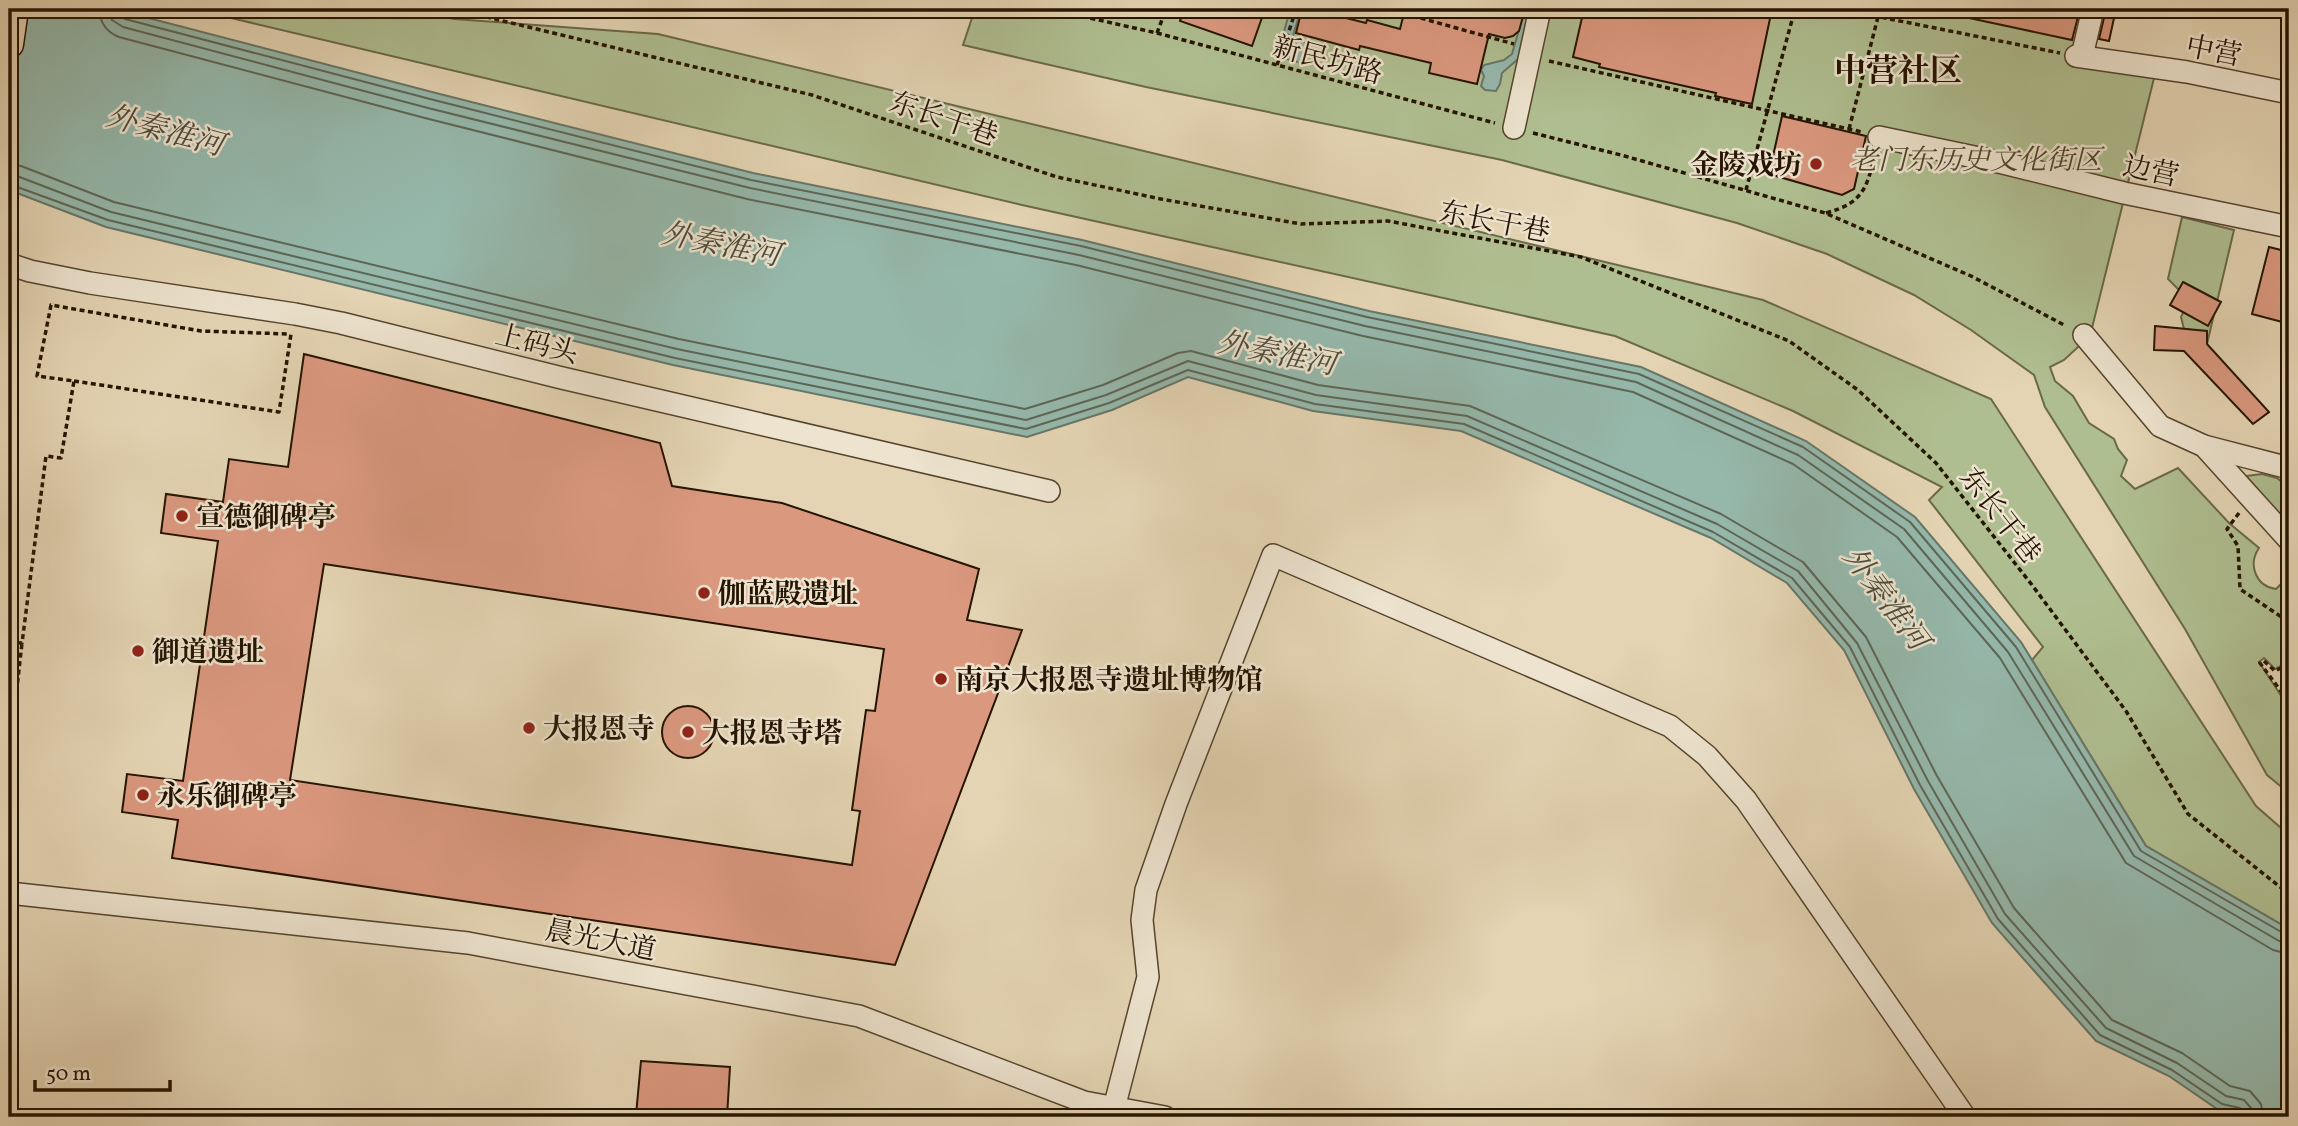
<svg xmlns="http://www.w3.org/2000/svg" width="2298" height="1126" font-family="Vollkorn,'Noto Serif SC',serif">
<rect width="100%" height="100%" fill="#e4d4b3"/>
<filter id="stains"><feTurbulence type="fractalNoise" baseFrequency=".00286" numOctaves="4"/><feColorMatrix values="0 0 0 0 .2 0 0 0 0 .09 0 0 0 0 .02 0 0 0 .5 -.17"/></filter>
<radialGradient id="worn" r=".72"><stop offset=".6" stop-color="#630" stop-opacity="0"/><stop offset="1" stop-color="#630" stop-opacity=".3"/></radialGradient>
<g fill="#afbe90" stroke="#6a6948" stroke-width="2">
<path d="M193,9H406L454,19L658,34L1763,300L1991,399L2256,806L2289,835V929L2146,846L2032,660L2043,647L1929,500L1942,487L1793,411L1615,336L1022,205Z"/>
<path d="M975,9H2098L2091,48L2158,62L2090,336L2064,360L2050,367L2055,381L2073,396L2089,423L2114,439L2118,449L2127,460L2121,476L2135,489L2178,468L2229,523L2259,548C2248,564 2255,586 2276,589L2283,582L2289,585V661L2275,669L2264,658L2259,662L2289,708V793L2267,775L2185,629L2045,407L2034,375L1971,330L1914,295L1827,254L1737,223L1502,160L1146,87L963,45Z"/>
<path d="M2182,217L2234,230L2207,344L2192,346L2187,341L2181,317L2189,300L2168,279Z"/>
<path d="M2262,474L2277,478L2289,488V505L2282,517L2246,476Z"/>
</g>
<g fill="#95b8ab" stroke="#687667" stroke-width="2">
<path d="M9,9H114L432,92L753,173L1082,240L1369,311L1641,367L1806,441L1915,517L2021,642L2146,846L2289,929V1117H2253L2220,1111L2169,1076L2096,1041L1992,923L1914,789L1844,650L1787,583L1711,538L1461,431L1313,411L1188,377L1112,410L1027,437L673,365L106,227L9,190Z"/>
<path d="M1525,9H1531L1518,59L1502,73L1500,84L1496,91L1485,90L1481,86L1484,76L1481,70L1484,65L1504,60L1512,54Z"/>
<path d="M1289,14L1299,16L1292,39L1311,44L1305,64L1277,56Z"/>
</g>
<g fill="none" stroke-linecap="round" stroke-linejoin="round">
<g stroke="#5d6656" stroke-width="2">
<path d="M99,9C100,23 106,32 119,37L425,118L747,199L1076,265L1363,336L1633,392L1793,464L1897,537L2000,658L2126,863L2273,950L2289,954"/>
<path d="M110,9L112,20L123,27L428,108L750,188L1079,255L1365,326L1636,382L1798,455L1904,529L2008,652L2134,856L2279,941L2289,943"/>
<path d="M119,9L120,15L125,19L430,99L751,180L1081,246L1367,317L1639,374L1803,447L1910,522L2016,647L2141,851L2283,933L2289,934"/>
<path d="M9,164L21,166L114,202L679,339L1025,409L1103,385L1178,353L1191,351L1318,385L1470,406L1721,514L1803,562L1866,637L1937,776L2014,908L2112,1020L2182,1053L2230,1086L2250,1091L2261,1104L2263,1117"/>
<path d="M9,175L17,176L111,212L677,349L1026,420L1106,395L1188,361L1316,395L1467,416L1717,524L1798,571L1857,643L1928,781L2005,914L2106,1028L2177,1063L2226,1096L2244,1100L2251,1108L2253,1117"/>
<path d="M9,184L108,220L675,358L1026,429L1109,403L1188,370L1315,404L1464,424L1713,532L1792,578L1850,647L1920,785L1998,919L2100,1035L2172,1070L2222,1104L2240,1108L2243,1112L2244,1117"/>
</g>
</g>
<g fill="#da987f" stroke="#251400" stroke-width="2" fill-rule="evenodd">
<path d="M1184,9H1265L1252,46L1180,21Z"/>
<path d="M1302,9H1310L1366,23L1367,20L1400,29L1405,9H1525L1519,31L1513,36L1505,38L1489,34L1477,84L1429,73L1431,63L1360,46L1359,50L1296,33Z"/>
<path d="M1584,9H1772L1752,104L1715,96L1716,93L1599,67L1600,64L1573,57Z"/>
<path d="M1955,9H2080L2072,40L1955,15Z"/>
<path d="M2106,9H2116L2109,41L2099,39Z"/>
<path d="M1782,116L1866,136L1854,189L1842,195L1769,174Z"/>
<path d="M2269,247L2289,252V308L2286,323L2252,314Z"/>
<path d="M2183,282L2221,302L2208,326L2170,305Z"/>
<path d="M2155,326L2207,331V344L2269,412L2253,424L2184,351L2154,350Z"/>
<path d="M304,354L660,443L672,486L782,503L979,569L967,620L1022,630L895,965L172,858L178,820L122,812L127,774L183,781L218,541L161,533L166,494L223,502L229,459L288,467ZM324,564L884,649L875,711L866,710L852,810L860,811L852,865L290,780Z"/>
<circle cx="688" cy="732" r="26"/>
<path d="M641,1061L730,1067L727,1117H665L636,1115Z"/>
</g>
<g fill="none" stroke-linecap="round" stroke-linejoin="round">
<defs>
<g id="minor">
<path d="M2076,56L2187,72L2289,93"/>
<path d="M2082,56L2093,9"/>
<path d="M1514,128L1540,9"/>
<path d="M1879,137L2003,163L2124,193L2289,227"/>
<path d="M9,264L30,271L90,283L295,314L341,323L562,378L1049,491"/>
<path d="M2084,335L2160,426L2204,446L2289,540"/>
<path d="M2204,446L2289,468"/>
<path d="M9,893L468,943L859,1016L1084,1102L1165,1117"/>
<path d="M1114,1108L1148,977L1142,920L1146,890L1176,804L1273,555L1670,726L1707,756L1746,800L1965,1117"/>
</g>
<path id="major" d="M9,44L14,9"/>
</defs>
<use href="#minor" stroke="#55442d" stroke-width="24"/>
<use href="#major" stroke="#251400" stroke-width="31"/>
<g stroke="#251400" stroke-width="3.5" stroke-dasharray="5 3.5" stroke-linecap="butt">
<path d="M453,9L812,95L1057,177L1161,199L1301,224L1388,221L1581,257L1789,341L1858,390L1936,463L2032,585L2126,711L2188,814L2289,894"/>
<path d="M1049,9L1157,33L1495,123"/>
<path d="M1388,9L1514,44"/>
<path d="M1840,9L2060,53"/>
<path d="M1157,33L1166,9"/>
<path d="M1293,56L1294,50L1284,47L1296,9"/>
<path d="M1549,61L1862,132"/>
<path d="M1277,65L1281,53L1293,56"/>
<path d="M1849,129L1878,17"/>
<path d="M1533,133L1621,155L1825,213L1971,276L2066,326"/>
<path d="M1746,190L1795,9"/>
<path d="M1826,213C1863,203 1867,188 1875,154"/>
<path d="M74,381L279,412L291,334"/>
<path d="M2239,513L2227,529L2238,546L2240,589L2289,622"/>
<path d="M9,642L22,643L46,456L61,458L74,381L37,376L51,305L201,331L288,334"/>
<path d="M2289,664L2275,671L2264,661L2260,663L2289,702"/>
<path d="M9,759L22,643"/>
</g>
<use href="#minor" stroke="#ede3ce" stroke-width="21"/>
<use href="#major" stroke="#e4d4b3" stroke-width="28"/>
</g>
<g fill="#8f2418" stroke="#ede3ce" stroke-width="2.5">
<circle cx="1816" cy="164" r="7"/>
<circle cx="182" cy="516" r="7"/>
<circle cx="704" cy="593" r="7"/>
<circle cx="138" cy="651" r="7"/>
<circle cx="941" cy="679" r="7"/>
<circle cx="529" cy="728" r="7"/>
<circle cx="688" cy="732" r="7"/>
<circle cx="143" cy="795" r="7"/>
</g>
<g text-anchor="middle" stroke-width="5" stroke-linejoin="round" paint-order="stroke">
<g font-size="28" fill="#251400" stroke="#ede3ce">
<text transform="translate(2214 50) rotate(11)" y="10">中营</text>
<text transform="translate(1328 59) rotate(15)" y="10">新民坊路</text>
<text transform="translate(944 118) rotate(19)" y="10">东长干巷</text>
<text transform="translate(2151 170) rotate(12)" y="10">边营</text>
<text transform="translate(1495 221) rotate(11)" y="10">东长干巷</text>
<text transform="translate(537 343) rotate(14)" y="10">上码头</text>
<text transform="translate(2001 515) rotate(52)" y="10">东长干巷</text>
<text transform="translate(601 939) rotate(11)" y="10">晨光大道</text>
</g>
<g font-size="28" font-style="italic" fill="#4e472b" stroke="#ede3ce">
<text x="1976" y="169">老门东历史文化街区</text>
</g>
<g font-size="28" font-weight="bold" fill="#251400" stroke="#ede3ce" text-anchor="start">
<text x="1802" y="174" text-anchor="end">金陵戏坊</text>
<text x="196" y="526">宣德御碑亭</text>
<text x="718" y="603">伽蓝殿遗址</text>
<text x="152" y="661">御道遗址</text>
<text x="955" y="689">南京大报恩寺遗址博物馆</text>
<text x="543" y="738">大报恩寺</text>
<text x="702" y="742">大报恩寺塔</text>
<text x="157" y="805">永乐御碑亭</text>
</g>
<g font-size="30" font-style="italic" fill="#4c4d3c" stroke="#ede3ce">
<text transform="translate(165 130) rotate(15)" y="10">外秦淮河</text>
<text transform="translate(721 244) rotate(11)" y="10">外秦淮河</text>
<text transform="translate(1277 353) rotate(11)" y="10">外秦淮河</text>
<text transform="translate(1886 598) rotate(53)" y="10">外秦淮河</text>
</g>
<g font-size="32" font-weight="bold" fill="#251400" stroke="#ede3ce">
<text x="1898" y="81">中营社区</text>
</g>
</g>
<rect width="2298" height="1126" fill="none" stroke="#e4d4b3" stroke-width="35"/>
<rect x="10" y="10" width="2277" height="1105" fill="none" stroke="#251400" stroke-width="3.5"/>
<rect x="18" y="18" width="2263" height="1091" fill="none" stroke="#251400" stroke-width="2"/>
<path d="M35 1080v10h135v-10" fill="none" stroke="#251400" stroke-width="3.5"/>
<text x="46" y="1080" font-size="21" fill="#251400" stroke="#ede3ce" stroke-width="5" paint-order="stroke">50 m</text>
<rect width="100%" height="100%" filter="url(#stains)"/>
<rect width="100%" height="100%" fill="url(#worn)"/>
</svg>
